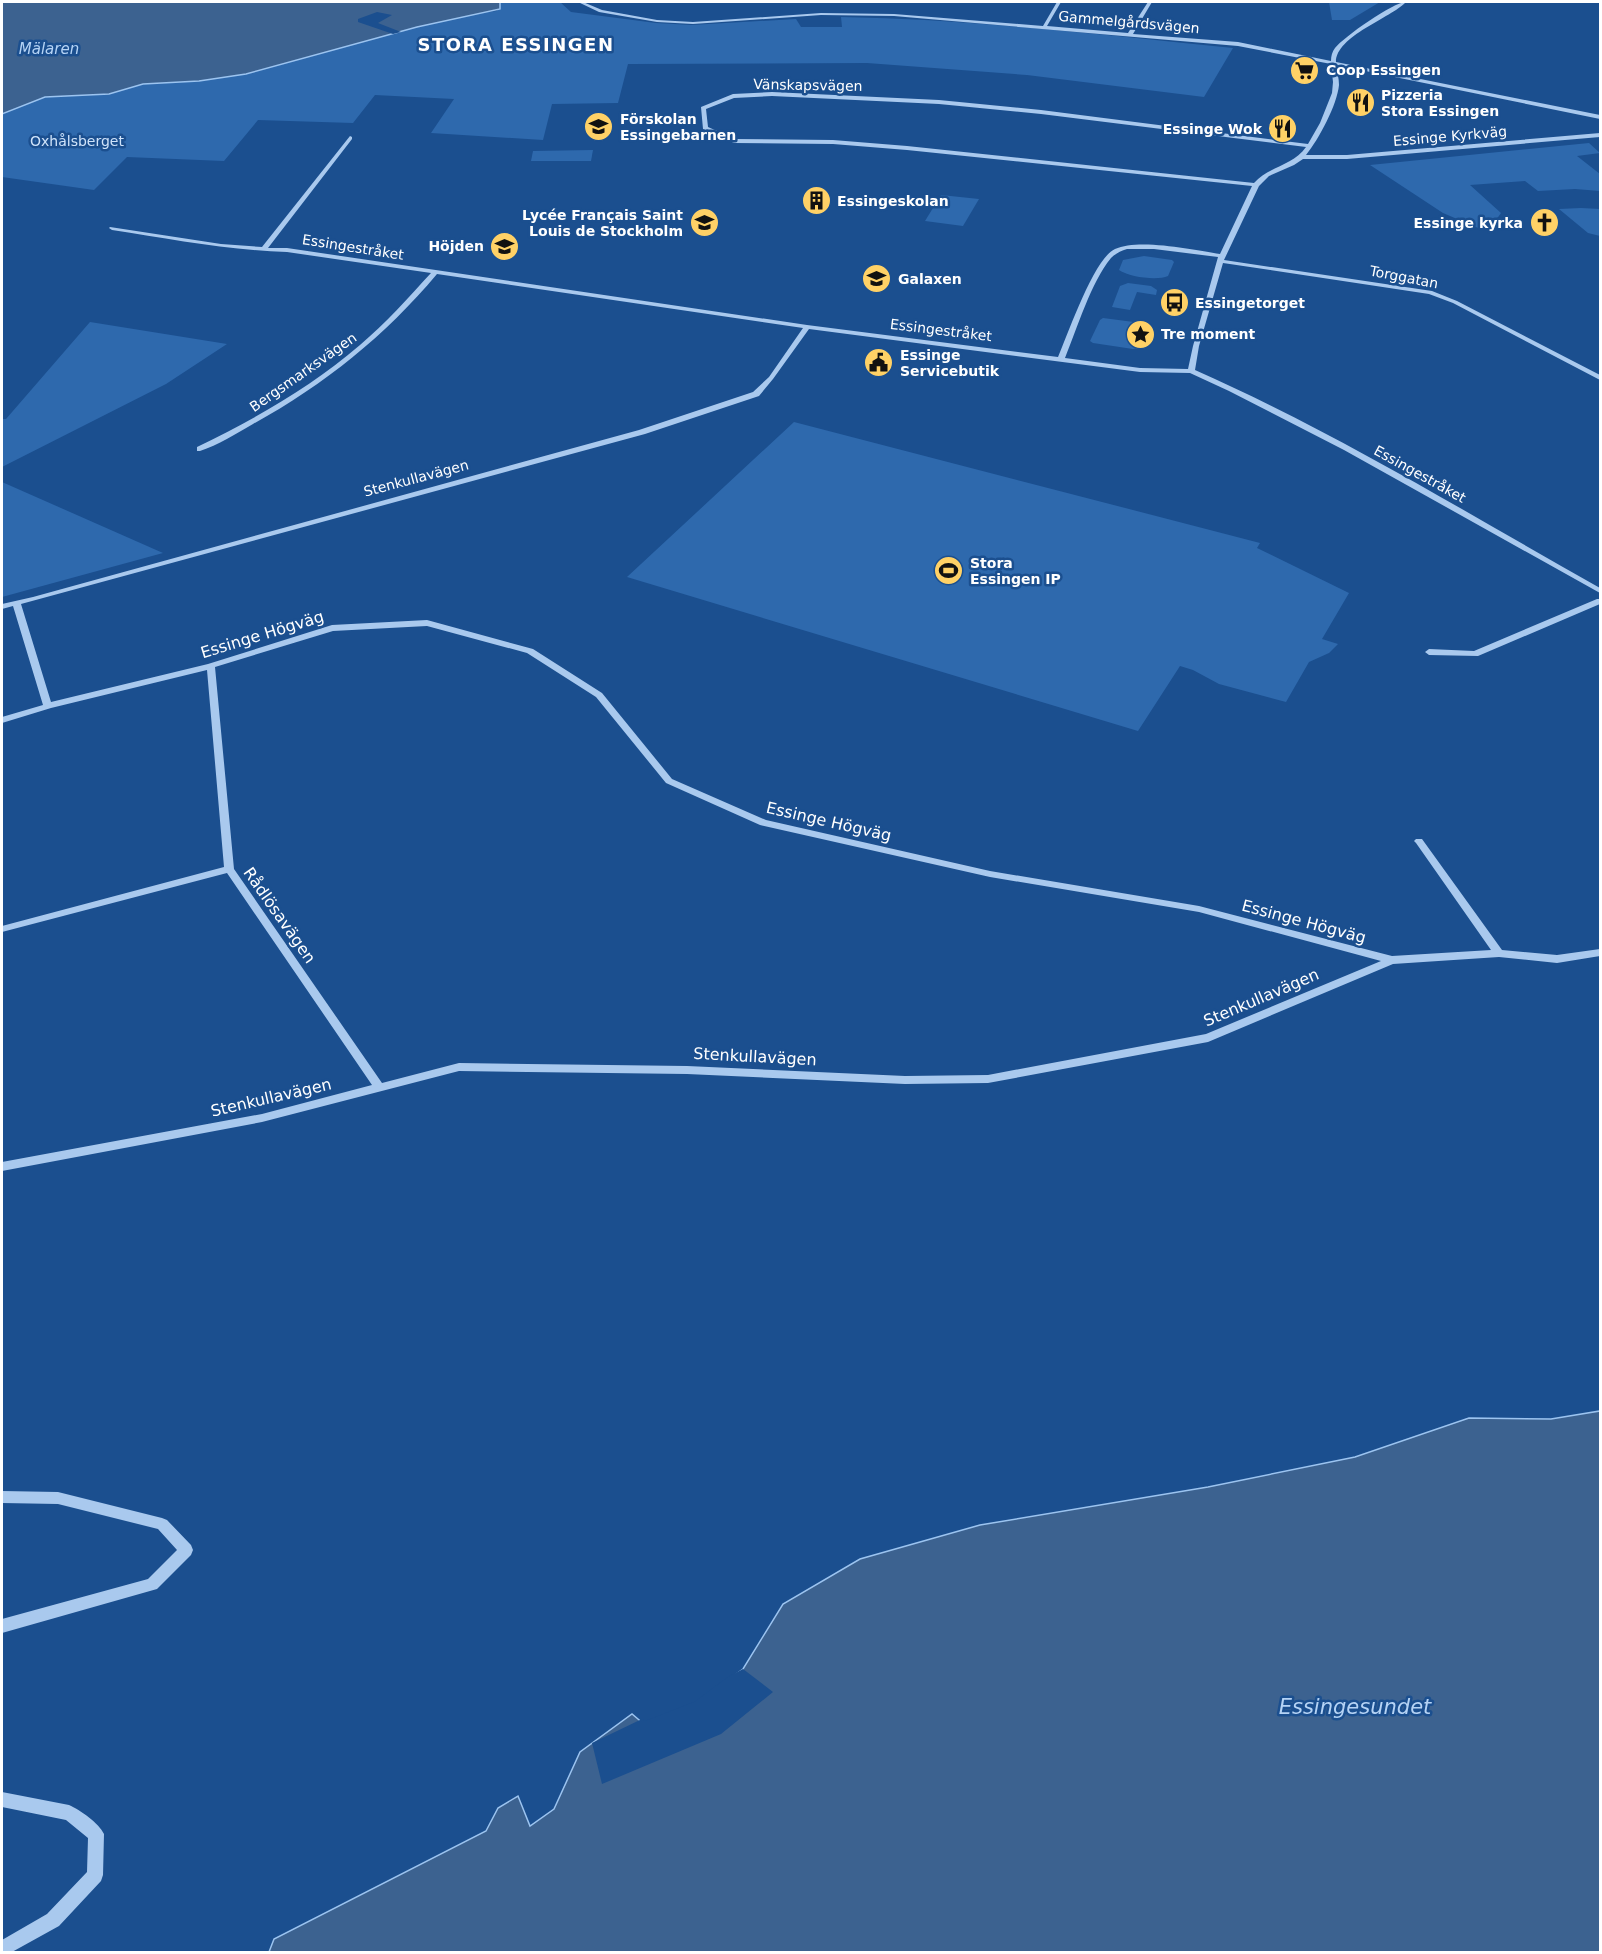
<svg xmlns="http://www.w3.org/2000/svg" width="1602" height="1954" font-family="'DejaVu Sans',sans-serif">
<rect width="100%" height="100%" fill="#1b4f8f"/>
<g fill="#2e69ad">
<path d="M500,2H560L571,12L656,23L691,25L796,19L801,27H842L841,17C972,19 1103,35 1233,48L1204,97L1027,75L867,63L628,64L618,103L552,104L543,140L431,133L454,99L375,95L353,123L258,120L224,161L127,157L94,190L2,177V114L45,97L109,94L143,84L199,81L246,74L417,27L477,13L497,11Z"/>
<path d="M1329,2H1380L1350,20H1332Z"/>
<path d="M1589,143L1600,153L1577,156L1600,174V191L1575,189L1538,191L1525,181L1470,185L1501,213L1489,230H1483L1443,213L1370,165Z"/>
<path d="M593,150L591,161H531L533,151Z"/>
<path d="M941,195L979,199L963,226L925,221Z"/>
<path d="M1581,208L1600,209V236L1588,233L1559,209Z"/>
<path d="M1144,256L1172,260L1174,262L1168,276C1157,281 1129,277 1119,270L1123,260Z"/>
<path d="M1128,283L1151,286L1157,290L1156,295L1137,292L1130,310L1112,307L1120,286Z"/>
<path d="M1103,318L1149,324L1150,326L1143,347L1133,349L1093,343L1090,341L1100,320Z"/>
<path d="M90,322L227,344L166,384L2,467V419H6Z"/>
<path d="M794,422L1260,543L1257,548L1349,593L1322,639L1338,644L1329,653L1309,662L1286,702L1219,684L1193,670L1180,666L1138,731L627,577Z"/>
<path d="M2,482L163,553L2,597Z"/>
</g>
<g fill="#3c6290" stroke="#9cc4f0" stroke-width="1.5">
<path d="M2,2H500V9L417,27L246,74L199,81L143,84L109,94L45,97L2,114Z"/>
<path d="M1600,1411V1952H269L274,1939L486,1831L498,1808L518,1796L530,1826L554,1809L580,1752L632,1714L645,1725L695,1704L743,1669L783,1604L860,1559L980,1525L1208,1487L1355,1457L1469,1418L1551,1419Z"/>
</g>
<g fill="#1b4f8f">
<path d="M377,12L392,15L378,23L401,32L393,34L358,22V19Z"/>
<path d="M743,1669L773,1692L721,1734L602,1784L592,1743L642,1719L645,1721L694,1702L728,1677Z"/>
</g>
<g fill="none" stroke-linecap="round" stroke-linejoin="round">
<g fill="#a9c9ee" fill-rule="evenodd">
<path d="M578,2H583L602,10L657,20L693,22L821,13L894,14L1043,26L1057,2H1061L1047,26L1128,33L1148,2H1152L1133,34L1238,42L1331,61C1331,56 1332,52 1335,48C1344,37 1393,2 1406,2C1391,18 1336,36 1336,62L1600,115V119L1336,65C1337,72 1339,78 1339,85C1337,105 1319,139 1306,155H1347L1600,133V137L1347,159H1303L1294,165L1269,176L1259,186L1224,260L1432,291L1457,301L1600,375V380L1453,303L1429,294L1223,263L1199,346L1195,370C1335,432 1467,513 1600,588V593L1344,450L1229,391L1190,373L1140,372L809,329L773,379L759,396L645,434L21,604L51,702L208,664L332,625L427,620L533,649L602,693L672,779L766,820L990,871L1199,906L1392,956L1491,950L1416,843L1414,841L1416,839H1422L1502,950L1557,955L1600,949V956L1557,963L1499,957L1393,964L1208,1042L988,1083L905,1084L687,1074L459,1071L262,1122L2,1171V1162L262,1114L372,1085L227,873L2,932V926L224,867L207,670L51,708L2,723V717L43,705L13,606L2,609V604L33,597L639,430L753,392L769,377L803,328L437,274C385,336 324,385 253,424C236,434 218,445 200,451H197V447C255,419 311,387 360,345C386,323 408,298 431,273L287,252C228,250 170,239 112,230L109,228L110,227L221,244L262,247L350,136L352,137V139L268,248H287L807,325L1058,357C1068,334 1094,258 1115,249C1139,238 1194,250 1220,254L1252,186L907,150L833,144L734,143L703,129L701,107L733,94L772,92L939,100L1041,110L1308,144L1320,123L1332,93L1333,82L1331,64L1238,46L894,16L821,15L693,24L657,22L599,12ZM772,96L939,104L1041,114L1306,147C1293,166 1269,166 1254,183L907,146L833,140L735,139L708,127L706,109L734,98ZM1127,249H1154L1218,257L1193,346L1188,369L1140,368L1065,358C1077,329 1091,282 1111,258C1116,253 1121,251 1127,249ZM427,626L527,653L596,697L666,783L760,825L990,877L1199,912L1381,961L1206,1034L988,1075L905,1076L687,1066L459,1063L382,1083L234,869L215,667L333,631Z"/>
<path d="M1597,599H1600V604L1478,656L1429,655L1425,652L1429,649L1474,651Z"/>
<path d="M2,1491L58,1492L162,1518L167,1520L191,1545L193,1550L191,1555L157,1589L2,1633V1619L148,1579L177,1550L158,1529L58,1504L2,1503Z"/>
<path d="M2,1792L69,1805C80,1810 99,1823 104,1834L103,1875L101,1881L59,1926L12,1952H2V1940L47,1914L87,1872L88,1838L66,1820L2,1807Z"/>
</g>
</g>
<defs>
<symbol id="supermarket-disc" viewBox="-11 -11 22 22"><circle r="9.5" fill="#ffd166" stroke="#1b4f8f"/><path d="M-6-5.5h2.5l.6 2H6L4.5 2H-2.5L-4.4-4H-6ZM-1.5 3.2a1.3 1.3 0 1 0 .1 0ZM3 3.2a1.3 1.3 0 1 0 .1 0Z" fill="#111"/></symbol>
<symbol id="restaurant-disc" viewBox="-11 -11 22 22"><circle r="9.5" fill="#ffd166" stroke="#1b4f8f"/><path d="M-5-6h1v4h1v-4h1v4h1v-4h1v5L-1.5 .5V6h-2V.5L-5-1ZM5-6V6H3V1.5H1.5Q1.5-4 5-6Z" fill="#111"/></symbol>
<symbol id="school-disc" viewBox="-11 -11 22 22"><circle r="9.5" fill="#ffd166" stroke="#1b4f8f"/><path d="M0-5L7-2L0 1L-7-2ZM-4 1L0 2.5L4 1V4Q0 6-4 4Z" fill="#111"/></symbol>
<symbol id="building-disc" viewBox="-11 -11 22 22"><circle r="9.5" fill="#ffd166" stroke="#1b4f8f"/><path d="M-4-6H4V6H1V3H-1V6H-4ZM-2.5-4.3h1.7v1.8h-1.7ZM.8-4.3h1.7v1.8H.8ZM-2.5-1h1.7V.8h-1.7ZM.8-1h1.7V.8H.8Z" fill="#111"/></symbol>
<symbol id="church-disc" viewBox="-11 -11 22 22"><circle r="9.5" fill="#ffd166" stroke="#1b4f8f"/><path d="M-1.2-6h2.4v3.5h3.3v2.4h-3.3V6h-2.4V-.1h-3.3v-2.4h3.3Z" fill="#111"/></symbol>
<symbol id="bus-disc" viewBox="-11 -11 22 22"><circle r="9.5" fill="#ffd166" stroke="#1b4f8f"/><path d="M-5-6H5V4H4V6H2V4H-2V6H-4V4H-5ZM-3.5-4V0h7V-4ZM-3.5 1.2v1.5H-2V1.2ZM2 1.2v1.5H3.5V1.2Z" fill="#111"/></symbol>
<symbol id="sight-disc" viewBox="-11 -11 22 22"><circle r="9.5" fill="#ffd166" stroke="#1b4f8f"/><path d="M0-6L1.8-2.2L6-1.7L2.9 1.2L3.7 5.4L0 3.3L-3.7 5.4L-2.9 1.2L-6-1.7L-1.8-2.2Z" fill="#111"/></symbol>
<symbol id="civic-disc" viewBox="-11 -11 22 22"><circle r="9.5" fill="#ffd166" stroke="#1b4f8f"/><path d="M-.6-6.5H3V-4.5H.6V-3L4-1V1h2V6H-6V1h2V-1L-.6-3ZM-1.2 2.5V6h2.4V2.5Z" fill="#111"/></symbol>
<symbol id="stadium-disc" viewBox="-11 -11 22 22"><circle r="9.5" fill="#ffd166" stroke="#1b4f8f"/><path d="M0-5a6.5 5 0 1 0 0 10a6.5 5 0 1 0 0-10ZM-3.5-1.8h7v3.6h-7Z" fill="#111"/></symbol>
</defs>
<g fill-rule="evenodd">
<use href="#supermarket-disc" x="1288" y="54" width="33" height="33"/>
<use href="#restaurant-disc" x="1344" y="86" width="33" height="33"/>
<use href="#school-disc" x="582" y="110" width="33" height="33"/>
<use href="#restaurant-disc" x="1266" y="112" width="33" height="33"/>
<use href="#building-disc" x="800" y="184" width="33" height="33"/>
<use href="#school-disc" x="688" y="206" width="33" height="33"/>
<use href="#church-disc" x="1528" y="206" width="33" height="33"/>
<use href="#school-disc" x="488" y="230" width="33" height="33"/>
<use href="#school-disc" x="860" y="262" width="33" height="33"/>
<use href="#bus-disc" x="1158" y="286" width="33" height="33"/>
<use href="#sight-disc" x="1124" y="318" width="33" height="33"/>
<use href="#civic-disc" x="862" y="346" width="33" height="33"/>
<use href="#stadium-disc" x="932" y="554" width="33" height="33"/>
</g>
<g text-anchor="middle" stroke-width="5" stroke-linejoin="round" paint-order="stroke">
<g font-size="14" fill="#fff" stroke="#1b4f8f">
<text transform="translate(1129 22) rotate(5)" y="5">Gammelgårdsvägen</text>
<text transform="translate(808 85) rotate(1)" y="5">Vänskapsvägen</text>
<text transform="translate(1450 136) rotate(-5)" y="5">Essinge Kyrkväg</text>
<text transform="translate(353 247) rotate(9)" y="5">Essingestråket</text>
<text transform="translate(1404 277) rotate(11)" y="5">Torggatan</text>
<text transform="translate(941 330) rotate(7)" y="5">Essingestråket</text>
<text transform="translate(303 372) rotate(-35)" y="5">Bergsmarksvägen</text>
<text transform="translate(1420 474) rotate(29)" y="5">Essingestråket</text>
<text transform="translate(416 478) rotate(-15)" y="5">Stenkullavägen</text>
</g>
<g font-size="14" font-weight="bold" fill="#fff" stroke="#1b4f8f" text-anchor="start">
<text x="1326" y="75">Coop Essingen</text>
<text x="1381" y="100">Pizzeria<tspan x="1381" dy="16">Stora Essingen</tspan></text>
<text x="620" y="124">Förskolan<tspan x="620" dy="16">Essingebarnen</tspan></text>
<text x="1262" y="134" text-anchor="end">Essinge Wok</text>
<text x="837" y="206">Essingeskolan</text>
<text x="683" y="220" text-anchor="end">Lycée Français Saint<tspan x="683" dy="16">Louis de Stockholm</tspan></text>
<text x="1523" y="228" text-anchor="end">Essinge kyrka</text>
<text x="484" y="251" text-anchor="end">Höjden</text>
<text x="898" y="284">Galaxen</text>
<text x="1195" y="308">Essingetorget</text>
<text x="1161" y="339">Tre moment</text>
<text x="900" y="360">Essinge<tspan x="900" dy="16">Servicebutik</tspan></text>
<text x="970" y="568">Stora<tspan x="970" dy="16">Essingen IP</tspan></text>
</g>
<g font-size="14" fill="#cfe3fa" stroke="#1b4f8f">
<text x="77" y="146">Oxhålsberget</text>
</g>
<g font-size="15" font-style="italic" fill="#b5d3f5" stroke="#1b4f8f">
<text x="49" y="54">Mälaren</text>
</g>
<g font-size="16" fill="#fff" stroke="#1b4f8f">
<text transform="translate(262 634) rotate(-17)" y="6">Essinge Högväg</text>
<text transform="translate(829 821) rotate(13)" y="6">Essinge Högväg</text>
<text transform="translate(280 915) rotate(55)" y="6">Rådlösavägen</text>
<text transform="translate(1304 921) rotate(15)" y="6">Essinge Högväg</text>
<text transform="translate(1261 997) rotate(-23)" y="6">Stenkullavägen</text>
<text transform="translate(755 1056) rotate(3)" y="6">Stenkullavägen</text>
<text transform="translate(271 1097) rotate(-13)" y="6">Stenkullavägen</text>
</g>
<g font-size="18" font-weight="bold" letter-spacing="1.5" fill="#fff" stroke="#1b4f8f">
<text x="516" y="51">STORA ESSINGEN</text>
</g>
<g font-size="21" font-style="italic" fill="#b5d3f5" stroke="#1b4f8f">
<text x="1355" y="1714">Essingesundet</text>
</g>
</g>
<rect width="1602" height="1954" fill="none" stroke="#ffffff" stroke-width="6"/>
</svg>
